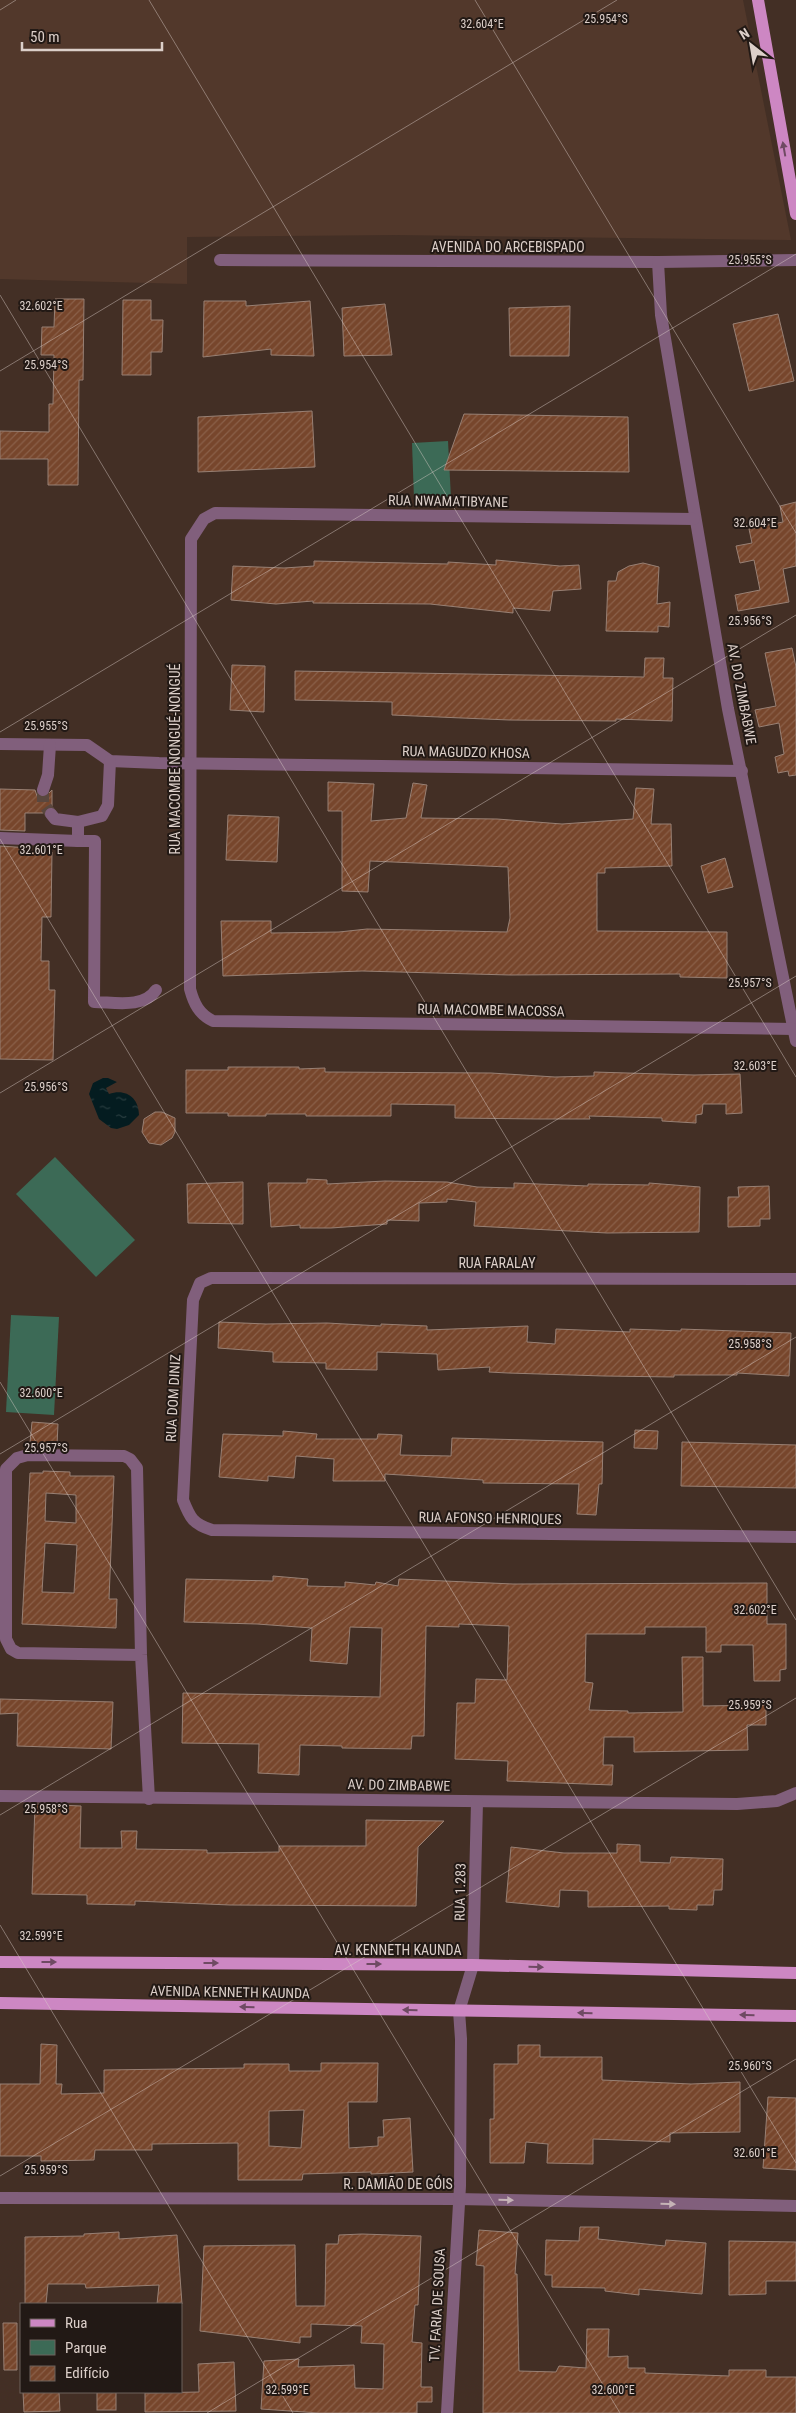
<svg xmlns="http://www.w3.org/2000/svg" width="796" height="2413" font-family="'Roboto Condensed',sans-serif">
<defs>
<pattern id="water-ripples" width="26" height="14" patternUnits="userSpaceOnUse" patternTransform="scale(1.25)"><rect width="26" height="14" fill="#041c20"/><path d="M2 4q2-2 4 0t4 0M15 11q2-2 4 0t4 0" fill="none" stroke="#283c3f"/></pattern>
<pattern id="building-hatch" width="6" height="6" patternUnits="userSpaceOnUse" patternTransform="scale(1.25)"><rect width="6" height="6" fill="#77462c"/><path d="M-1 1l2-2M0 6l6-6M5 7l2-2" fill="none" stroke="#8a6049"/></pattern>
</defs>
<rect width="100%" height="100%" fill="#432f25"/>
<path fill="#52382b" d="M0,0H743L791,240L396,235L187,237V284L0,279Z"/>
<g fill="#3c6a56">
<path d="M448,441L451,498L414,499L412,443Z"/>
<path d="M55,1157L135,1240L96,1277L16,1194Z"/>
<path d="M11,1315L59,1317L54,1415L6,1412Z"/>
</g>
<path fill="url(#water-ripples)" d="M103,1078H108L117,1082L106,1088L109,1094C125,1088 139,1097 139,1115L129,1125L117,1129L111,1128L99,1119L89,1094L93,1083Z"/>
<g fill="url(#building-hatch)" stroke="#988074" fill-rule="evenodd">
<path d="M55,299H84L83,380H79L78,485H48V459H0V431L49,432V404H53L54,355H41L42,327H54Z"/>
<path d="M123,300H151V320H163L162,352H151V375H122Z"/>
<path d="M204,301H246V306L310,301L314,356L271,355V349L203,357Z"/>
<path d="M385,304L392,355L344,356L342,308Z"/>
<path d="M570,306L569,356H510L509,308Z"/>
<path d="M778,314L794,381L749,391L733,324Z"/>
<path d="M312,411L315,467L198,472V417Z"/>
<path d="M464,414L628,417L629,472L444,470Z"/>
<path d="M796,502V566L783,569L789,602L738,611L735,595L760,590L754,560L740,563L736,546L752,543L749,529L783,522L780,506Z"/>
<path d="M496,560L560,566L579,565L581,589L553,591L550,611L513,608V613L430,604L313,603V601L276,604L231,600L233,566L284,568L314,566V561L448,564V562L496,565Z"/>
<path d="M643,563L659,567L657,604L670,602L669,627L658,626V632L606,631L608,581H616L618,572L629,566Z"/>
<path d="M792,648L796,667V775L789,776L788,771L778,773L775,757L784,754L779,723L759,727L755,710L776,706L765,653Z"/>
<path d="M645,658H664L663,678H673L672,721L616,719V721L509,720L392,715V702L295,700V671L644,677Z"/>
<path d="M232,665L265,666L264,712L230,710Z"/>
<path d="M328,782L374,784L371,821L406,818L413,783L427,785L421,818L497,819L562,824L633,819L636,788L654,789L651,824H671L672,866L605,868V873H597V931L727,932V978L680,977V974L510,975L362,971L223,976L221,921H271V933L339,932L367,929L507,932L510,918L508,867L370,861L368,892L342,891V811H328Z"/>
<path d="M0,789L35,790L37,796L44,798L52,790V806L46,808L43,813H25V831L0,830Z"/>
<path d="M228,815L279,817L277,862L226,860Z"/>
<path d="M0,846L30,848L29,852H52L51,917H42L41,961H49V990H55L53,1060L0,1059Z"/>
<path d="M725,858L733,887L708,893L701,866Z"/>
<path d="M228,1067H299V1069L325,1068V1072L491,1073L555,1077L594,1076V1072L694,1075L740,1074L742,1113L726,1114V1104H703L702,1114L696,1115V1123L662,1121V1118L589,1116L590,1119H538L455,1118V1105L391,1104V1116H306V1114H266V1116H228V1113H186V1070H228Z"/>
<path d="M155,1112H162L175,1118V1132L172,1138L161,1145L149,1143L142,1132L144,1119Z"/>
<path d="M307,1179L327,1180V1184L385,1181L447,1182L477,1187L514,1188V1183L588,1186V1184L649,1185V1183L700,1187L699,1232L607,1233L474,1226L476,1202L447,1199V1202L419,1203V1221L387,1220V1224L331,1228H300V1225L271,1227L268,1183H307Z"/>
<path d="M243,1182V1224L188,1223L187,1184Z"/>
<path d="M769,1186L770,1219H760V1226L728,1227V1197H739L738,1187Z"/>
<path d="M219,1322L266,1324L327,1323L381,1326V1324L427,1326V1330L528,1326L527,1342L555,1344L556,1329L630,1332V1329L681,1331V1329L791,1333L789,1376L737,1373V1375H674V1377L604,1376L508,1373L489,1372L490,1367L438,1370L437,1354L377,1352V1370L326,1369V1363L273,1362V1352L218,1348Z"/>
<path d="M32,1422L58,1424L57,1445L30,1443Z"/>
<path d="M635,1430L658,1431L657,1449L634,1448Z"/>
<path d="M283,1431L317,1434L316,1439H377L378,1434L402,1435L400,1455L451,1456L452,1438L603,1442L602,1484H599L596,1515L577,1514L579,1484L483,1483V1480L385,1474V1481H333L334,1459L296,1456L294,1478L268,1476V1481L219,1477L223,1434L283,1436Z"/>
<path d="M682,1442L796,1445V1488L681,1486Z"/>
<path d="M43,1471L70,1472V1476H114L109,1599H117L116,1628L22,1624L30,1473H43ZM46,1493L76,1495V1523L45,1521ZM45,1543L77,1545L74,1593L42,1592Z"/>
<path d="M273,1576L308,1579L307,1586L345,1587V1582L375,1585L376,1582L398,1586L399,1579L513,1584L767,1583V1624H786V1669L780,1670V1681H754L753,1645H721V1652H706V1627H645V1634H586L585,1682L593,1683L589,1710L628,1711V1713L683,1712L682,1657H703V1706L766,1705V1725H747L748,1750L634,1752V1737H604L603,1765H613L612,1785L507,1781L508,1761L455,1759L457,1703H475L476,1679L507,1680L509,1626L459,1624V1627L426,1626L424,1736H412L411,1749L342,1748V1746L300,1745L299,1775L258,1773L259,1744L182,1743L183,1693L380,1697L382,1628L350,1627L347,1664L310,1661L312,1628L257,1624L184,1622L186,1579L273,1581Z"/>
<path d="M0,1699L113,1702L111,1749L17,1746L18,1713L0,1714Z"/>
<path d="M35,1804L81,1806L80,1848H122L121,1831H137L136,1849L207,1850V1853L279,1852V1846H366V1820L444,1821L418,1847L416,1906L230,1905L135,1901V1905L87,1904V1895L32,1894Z"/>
<path d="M617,1844L640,1845V1862L670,1863L671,1857L723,1859L722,1890H714L713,1905H697V1910L669,1909V1906L588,1907V1891L560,1890L559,1907L506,1902L511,1847L564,1853H617Z"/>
<path d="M41,2044L57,2045L56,2084H62L61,2094L104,2093V2070L244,2068V2064H289V2071H321V2063H378L377,2102H348L349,2148L378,2146V2137H384L383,2120L410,2118L413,2172L371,2174V2172L303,2174L302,2180H238V2143L152,2144V2150H95L94,2160L41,2161V2156H0V2084H40ZM304,2110L301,2148L269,2146V2111Z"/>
<path d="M518,2045H540V2057H602V2080L691,2084L740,2082V2132L670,2133V2142L593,2139V2164L547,2163L548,2144L526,2142L524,2163H490V2119H494V2064H518Z"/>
<path d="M768,2097L796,2098V2170L763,2168Z"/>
<path d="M580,2227H599L598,2239L665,2246L666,2240L706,2243L702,2294L639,2289V2295L605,2291V2288L552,2287V2275H545L546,2240L579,2241Z"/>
<path d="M479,2230L518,2233L515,2274H517L519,2371L556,2372L559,2366L586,2368L587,2329H609L608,2357L628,2356V2368H645V2373L729,2376V2370H766V2377H796V2413H483L484,2266L476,2265Z"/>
<path d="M119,2232V2239L177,2235L182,2304H157L159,2285L86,2288L85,2284H48L46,2304H25V2237L84,2236V2234Z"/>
<path d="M362,2234L421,2236L418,2305H415L412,2342L422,2343L421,2387H432V2402H417V2413H319L261,2409L264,2361L299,2359L298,2367L354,2365L355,2388L383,2389L384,2344L361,2343L362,2326L311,2324V2337H300V2343L200,2331L204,2246L295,2245L296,2306H325L326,2244H338L339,2235Z"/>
<path d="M729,2241L796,2242V2281H766V2294L729,2295Z"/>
<path d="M3,2323H17V2370H4Z"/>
<path d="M234,2362L236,2411L145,2412V2393L199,2392L198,2364Z"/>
<path d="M23,2392H59L60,2411L24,2412Z"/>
<rect x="97" y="2392" width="19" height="18"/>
</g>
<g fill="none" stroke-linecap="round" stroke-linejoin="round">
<path stroke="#5a473e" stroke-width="12" stroke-dasharray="12 6" stroke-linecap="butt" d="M43,790V803L51,814"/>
<g stroke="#815f7c" stroke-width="12">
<path d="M220,260L658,262L796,260"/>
<path d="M658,262L661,315L728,709L796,1041"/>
<path d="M694,519L215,513L204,519L191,539L190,989C194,1004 199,1014 213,1021L794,1029"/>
<path d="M0,744L87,745L110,761L159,763L742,771"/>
<path d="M43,790L48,775L50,745"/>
<path d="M51,814L55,819L78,822L102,816L108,805L110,761"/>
<path d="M78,822V841H95L94,1002C113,1002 144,1009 156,990"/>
<path d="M0,838L78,841"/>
<path d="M796,1279L211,1278L200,1283L193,1300L183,1500C190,1518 193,1524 212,1530L796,1537"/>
<path d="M141,1655L18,1653L11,1649L6,1639V1469L17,1458L28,1455L124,1456L130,1459L137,1468L141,1655L149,1799"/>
<path d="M0,1796L737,1804L777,1801L796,1793"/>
<path d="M0,2198L457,2199L796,2206"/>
<path d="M447,2413L460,2186L461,2039L459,2011L473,1965L477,1802"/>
</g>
<g stroke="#cd87c3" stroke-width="12">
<path d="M758,0L796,214"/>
<path d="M0,1962L473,1965L796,1973"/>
<path d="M0,2003L796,2016"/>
</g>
</g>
<defs><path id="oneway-solid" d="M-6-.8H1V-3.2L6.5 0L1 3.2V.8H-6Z" transform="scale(1.25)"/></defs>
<g fill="#6f4a63">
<use href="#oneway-solid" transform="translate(784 149) rotate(-100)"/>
<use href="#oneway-solid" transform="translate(49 1962)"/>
<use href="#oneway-solid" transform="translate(211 1963)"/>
<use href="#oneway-solid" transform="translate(374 1964)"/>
<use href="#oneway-solid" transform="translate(536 1967) rotate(1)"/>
<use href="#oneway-solid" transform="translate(247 2007) rotate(-179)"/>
<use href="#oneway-solid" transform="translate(410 2010) rotate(-179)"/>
<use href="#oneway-solid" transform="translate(585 2013) rotate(-179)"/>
<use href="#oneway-solid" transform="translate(747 2015) rotate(-179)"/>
</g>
<g fill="#c5b3b6">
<use href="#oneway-solid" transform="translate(506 2200) rotate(1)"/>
<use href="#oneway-solid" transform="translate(668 2204) rotate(1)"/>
</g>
<path fill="none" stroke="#dccfc9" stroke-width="1" stroke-opacity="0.45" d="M149,0L796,1077M475,0L796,533M0,10L16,0M0,295L796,1620M0,371L617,0M0,732L796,254M0,839L796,2163M0,1093L796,615M0,1382L620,2413M0,1454L796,976M0,1815L796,1337M0,1925L293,2413M0,2176L796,1698M207,2413L796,2059"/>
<g text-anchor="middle" stroke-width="4" stroke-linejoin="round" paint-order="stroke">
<g font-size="14" fill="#dccfc9" stroke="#221915">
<text x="508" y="252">AVENIDA DO ARCEBISPADO</text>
<text transform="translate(448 501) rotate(1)" y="5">RUA NWAMATIBYANE</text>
<text transform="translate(742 694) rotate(79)" y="5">AV. DO ZIMBABWE</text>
<text transform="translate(466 752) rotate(1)" y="5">RUA MAGUDZO KHOSA</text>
<text transform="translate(175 759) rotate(-90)" y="5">RUA MACOMBE NONGUÉ-NONGUÉ</text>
<text transform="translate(491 1010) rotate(1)" y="5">RUA MACOMBE MACOSSA</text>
<text x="497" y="1268">RUA FARALAY</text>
<text transform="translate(173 1398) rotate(-87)" y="5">RUA DOM DINIZ</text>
<text transform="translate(490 1518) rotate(1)" y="5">RUA AFONSO HENRIQUES</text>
<text transform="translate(399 1785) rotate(1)" y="5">AV. DO ZIMBABWE</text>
<text transform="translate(460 1892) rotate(-89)" y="5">RUA 1.283</text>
<text x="398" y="1955">AV. KENNETH KAUNDA</text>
<text transform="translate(230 1992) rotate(1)" y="5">AVENIDA KENNETH KAUNDA</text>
<text x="398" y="2189">R. DAMIÃO DE GÓIS</text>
<text transform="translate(437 2305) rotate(-87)" y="5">TV. FARIA DE SOUSA</text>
</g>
</g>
<g font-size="12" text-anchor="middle" fill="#dccfc9" stroke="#221915" stroke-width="4" stroke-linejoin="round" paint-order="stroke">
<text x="606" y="23">25.954°S</text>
<text x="482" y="28">32.604°E</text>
<text x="750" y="264">25.955°S</text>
<text x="41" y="310">32.602°E</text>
<text x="46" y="369">25.954°S</text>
<text x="755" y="527">32.604°E</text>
<text x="750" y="625">25.956°S</text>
<text x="46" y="730">25.955°S</text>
<text x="41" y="854">32.601°E</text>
<text x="750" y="987">25.957°S</text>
<text x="755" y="1070">32.603°E</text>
<text x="46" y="1091">25.956°S</text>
<text x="750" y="1348">25.958°S</text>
<text x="41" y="1397">32.600°E</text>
<text x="46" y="1452">25.957°S</text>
<text x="755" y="1614">32.602°E</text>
<text x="750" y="1709">25.959°S</text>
<text x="46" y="1813">25.958°S</text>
<text x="41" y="1940">32.599°E</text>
<text x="750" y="2070">25.960°S</text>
<text x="755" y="2157">32.601°E</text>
<text x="46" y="2174">25.959°S</text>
<text x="287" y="2394">32.599°E</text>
<text x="613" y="2394">32.600°E</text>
</g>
<rect x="20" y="2303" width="162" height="90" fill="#221915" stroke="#6c625d"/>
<rect x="30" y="2319" width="25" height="8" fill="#cd87c3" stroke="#6c625d"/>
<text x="65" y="2328" font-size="15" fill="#dccfc9">Rua</text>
<rect x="30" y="2340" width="25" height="15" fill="#3c6a56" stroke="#6c625d"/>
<text x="65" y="2353" font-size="15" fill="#dccfc9">Parque</text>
<rect x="30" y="2366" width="25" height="15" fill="url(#building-hatch)" stroke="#6c625d"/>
<text x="65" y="2378" font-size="15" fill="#dccfc9">Edifício</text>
<g transform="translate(751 45) rotate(329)" stroke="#221915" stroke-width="4" paint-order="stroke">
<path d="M0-4L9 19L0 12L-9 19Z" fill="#dccfc9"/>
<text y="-8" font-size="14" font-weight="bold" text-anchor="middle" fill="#dccfc9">N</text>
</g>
<path d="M22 42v8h140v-8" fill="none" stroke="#dccfc9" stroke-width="2.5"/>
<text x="30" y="42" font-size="15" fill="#dccfc9" stroke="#221915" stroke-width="4" paint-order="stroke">50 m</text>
</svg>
